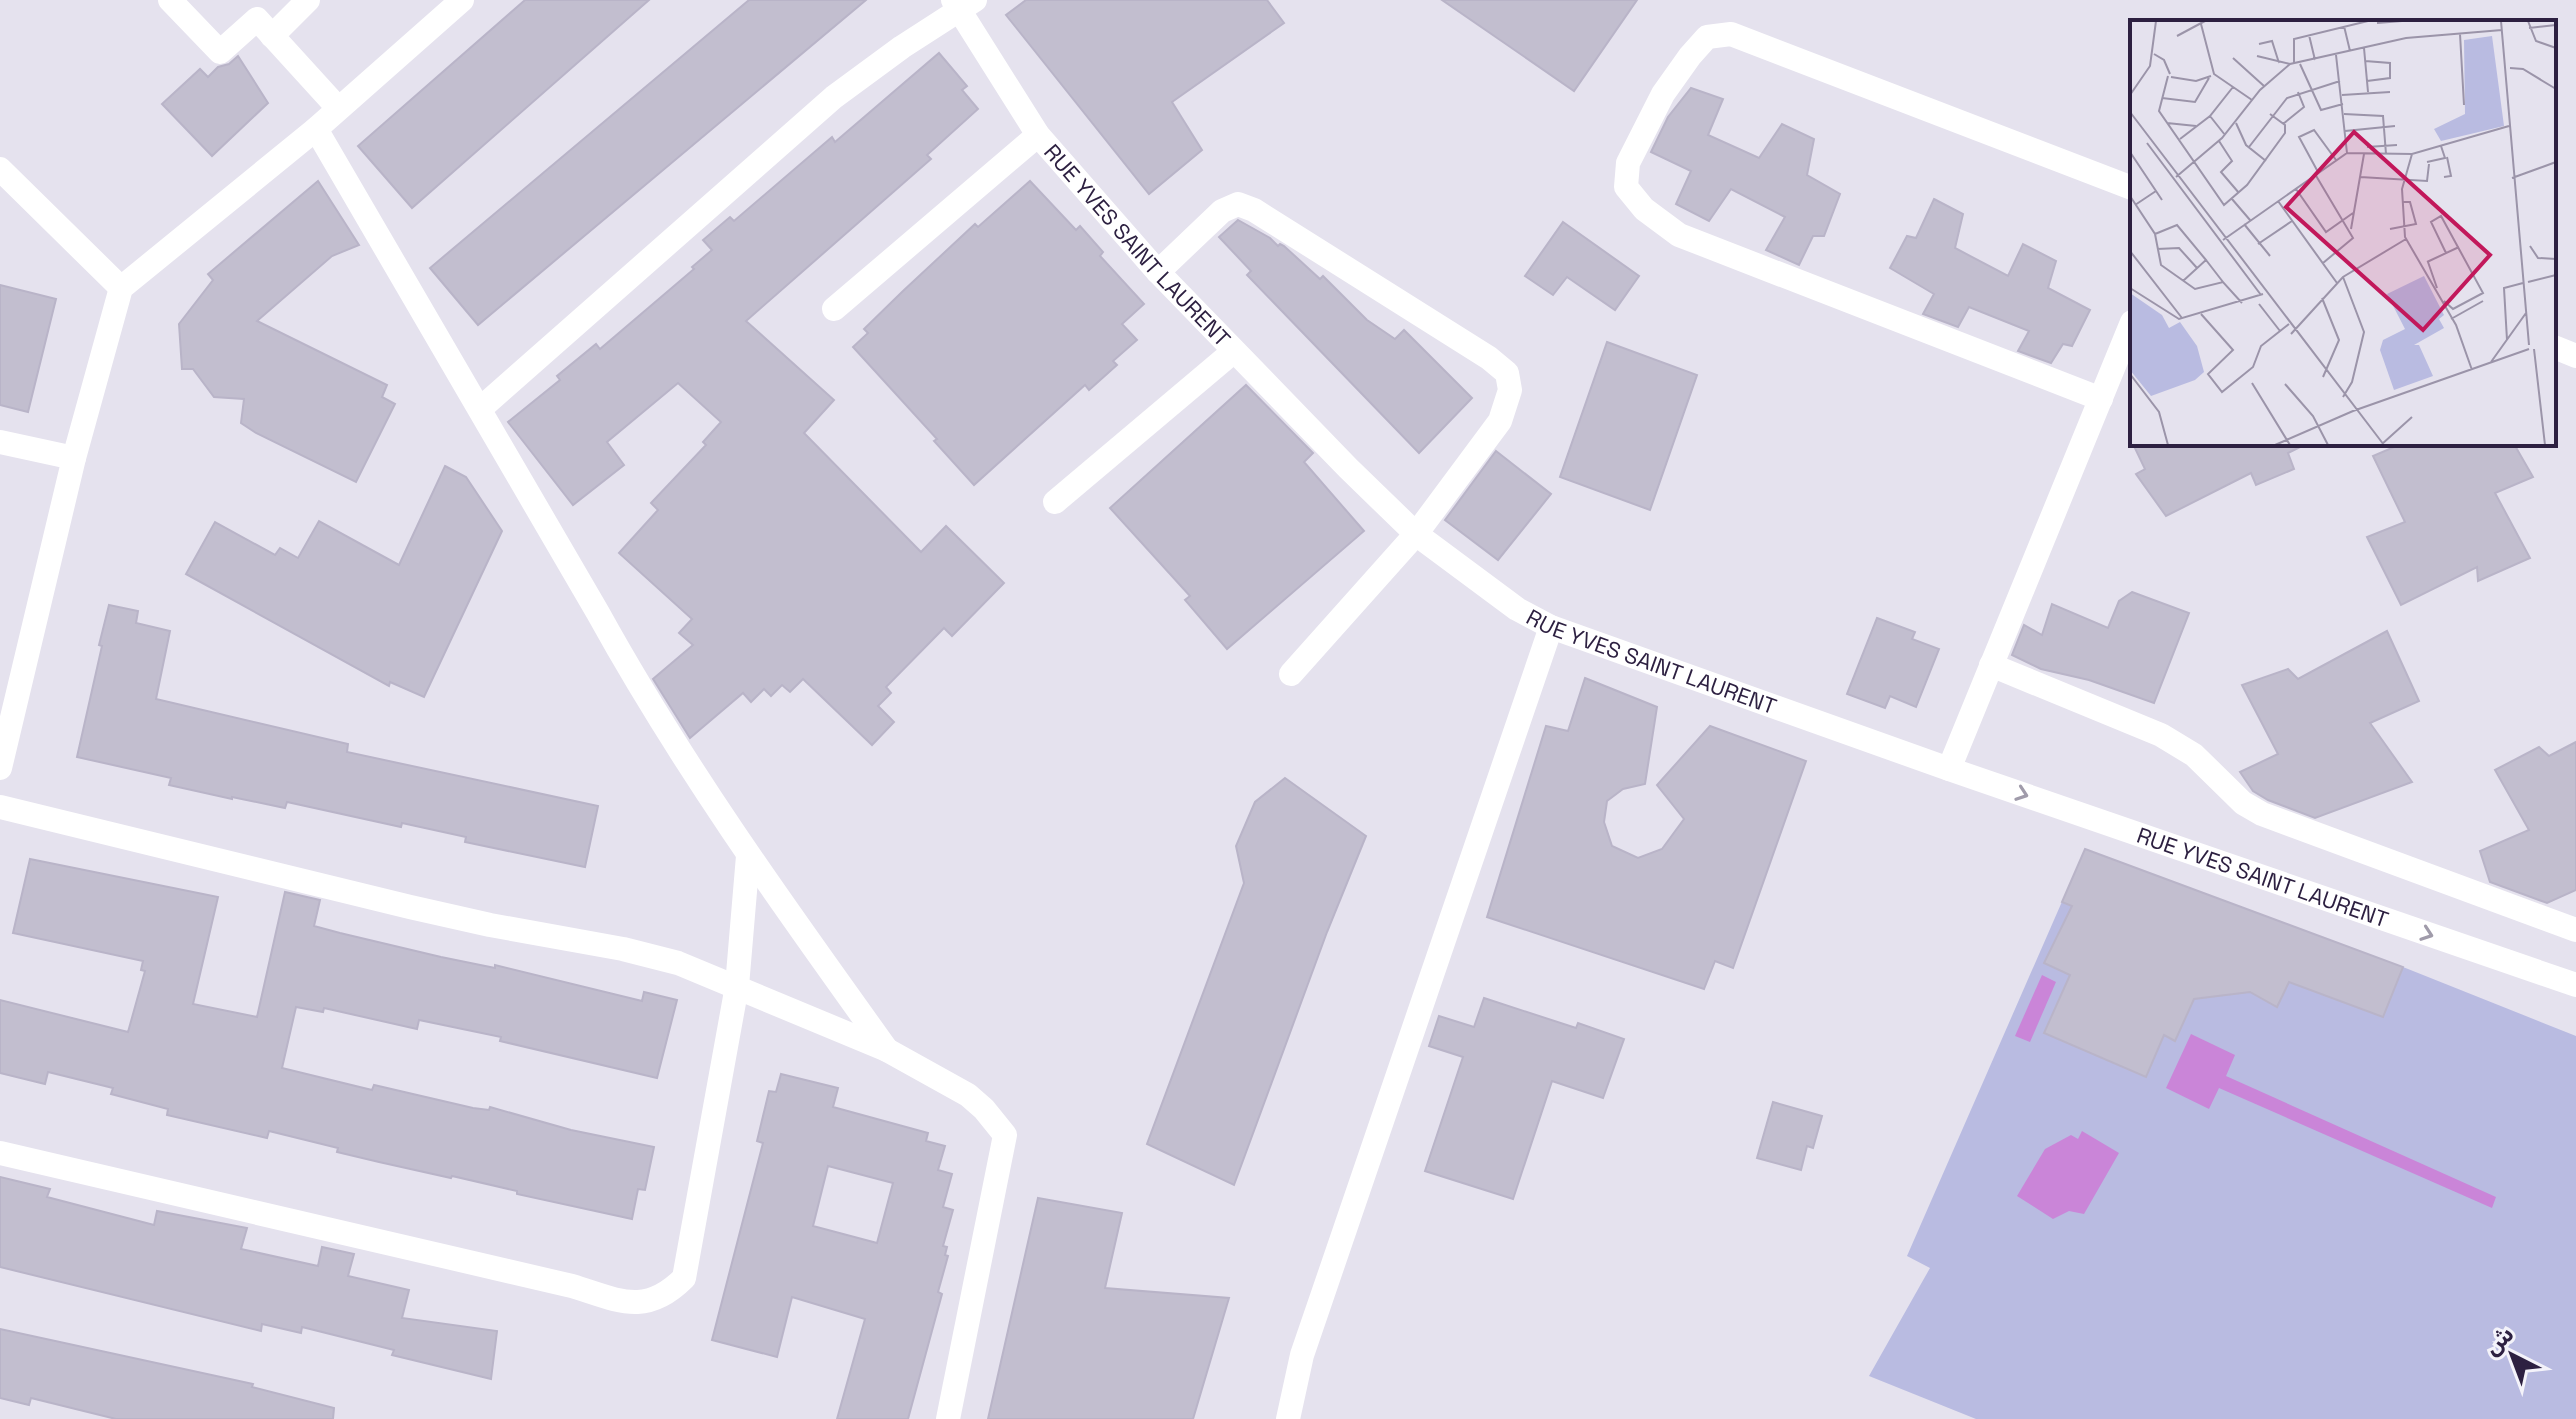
<svg xmlns="http://www.w3.org/2000/svg" width="2576" height="1419" font-family="'Space Grotesk','Noto Sans Arabic',sans-serif">
<rect width="100%" height="100%" fill="#e5e2ee"/>
<path fill="#b9bbe1" d="M2085,849L2403,967L2576,1036V1419H1976L1869,1376L1930,1268L1907,1256Z"/>
<g fill="#ca85d8">
<path d="M2042,975L2056,982L2030,1042L2015,1036Z"/>
<path d="M2191,1034L2235,1055L2226,1076L2496,1197L2492,1208L2219,1088L2209,1109L2166,1088Z"/>
<path d="M2082,1131L2119,1153L2084,1214L2069,1211L2053,1219L2017,1196L2045,1149L2071,1135L2078,1139Z"/>
</g>
<g fill="#c2becf" stroke="#b9b4c8" stroke-width="2" fill-rule="evenodd">
<path d="M525,0H649L412,208L358,146Z"/>
<path d="M749,0H866L478,325L430,268Z"/>
<path d="M1026,0H1267L1284,23L1172,102L1202,150L1149,194L1006,15Z"/>
<path d="M1442,0H1637L1574,91Z"/>
<path d="M939,53L967,86L962,90L978,109L927,155L931,159L746,321L834,400L804,433L921,552L946,526L1004,583L952,636L944,628L886,687L891,693L878,706L894,722L872,745L803,679L790,692L782,685L771,696L764,689L751,702L743,693L690,738L653,679L693,645L679,633L692,619L619,553L658,510L651,503L706,445L703,442L721,422L678,383L607,442L624,465L573,505L508,422L560,380L557,376L596,344L600,349L694,269L692,267L712,250L703,240L730,217L734,221L832,137L835,142Z"/>
<path d="M238,56L268,103L212,156L162,104L200,69L208,77L218,67L229,64Z"/>
<path d="M1691,88L1723,99L1708,135L1759,158L1782,124L1814,139L1807,175L1840,194L1824,236H1813L1799,265L1766,250L1785,217L1731,189L1709,221L1676,204L1691,171L1651,152L1668,117Z"/>
<path d="M318,181L359,245L332,256L257,321L387,385L382,397L395,404L356,482L256,433L241,423L244,399L214,397L193,369H182L179,324L213,280L208,274Z"/>
<path d="M1030,181L1076,230L1080,226L1103,252L1100,256L1144,304L1122,324L1137,340L1113,361L1117,365L1089,390L1085,385L974,485L934,441L937,439L853,347L868,333L864,329L903,291L975,224L978,227Z"/>
<path d="M1934,199L1963,214L1955,248L2008,276L2023,244L2056,261L2048,288L2090,310L2072,346L2063,344L2051,363L2018,351L2029,331L1969,307L1958,327L1923,314L1934,294L1890,268L1907,236L1916,238Z"/>
<path d="M1238,220L1270,238L1278,246L1280,244L1284,246L1320,279L1323,276L1367,320L1395,339L1404,330L1472,398L1419,453L1247,275L1251,271L1219,237Z"/>
<path d="M1563,222L1639,276L1615,310L1567,277L1553,295L1525,276Z"/>
<path d="M0,285L56,299L28,412L0,405Z"/>
<path d="M1607,342L1697,375L1650,510L1560,477Z"/>
<path d="M1246,385L1313,453L1304,462L1364,531L1227,649L1185,600L1190,596L1110,508Z"/>
<path d="M2133,444H2306L2288,453L2294,469L2256,485L2251,473L2166,516L2136,474L2145,469Z"/>
<path d="M2401,444H2514L2533,477L2495,493L2530,558L2478,581L2477,567L2401,605L2367,537L2405,522L2373,456Z"/>
<path d="M1496,451L1551,494L1498,560L1445,520Z"/>
<path d="M445,466L466,477L502,531L424,697L390,682L389,686L186,574L215,522L275,555L280,548L298,558L319,521L399,565Z"/>
<path d="M2132,592L2189,613L2154,703L2089,680L2041,669L2012,655L2024,625L2042,635L2052,604L2108,628L2119,601Z"/>
<path d="M109,605L138,611L136,623L170,631L156,699L348,744L347,752L598,806L585,867L465,842L466,837L402,823L401,827L287,802L285,808L232,797V799L169,785L171,778L77,757L102,646L99,645Z"/>
<path d="M1877,618L1915,632L1912,639L1939,649L1916,707L1890,696L1885,708L1847,694Z"/>
<path d="M2387,631L2419,701L2370,723L2412,782L2315,818L2268,800L2253,791L2240,772L2278,754L2242,685L2288,669L2298,679Z"/>
<path d="M1585,678L1657,707L1645,784L1623,789L1607,801L1604,822L1612,846L1638,858L1662,849L1684,819L1657,785L1710,726L1806,761L1733,968L1715,961L1704,989L1487,917L1546,726L1568,731Z"/>
<path d="M2576,742V890L2547,903L2490,882L2480,851L2529,830L2495,770L2539,747L2549,756Z"/>
<path d="M1285,778L1366,836L1327,932L1234,1185L1147,1144L1244,883L1236,846L1255,802Z"/>
<path d="M2085,849L2403,967L2383,1017L2289,982L2277,1007L2250,992L2194,999L2175,1041L2164,1035L2146,1077L2044,1033L2070,975L2044,963L2072,906L2062,902Z"/>
<path d="M30,859L218,897L193,1004L257,1017L285,892L320,900L314,926L340,933L441,957L495,968V965L642,1001L644,992L677,1000L657,1078L500,1041L501,1037L419,1020L417,1029L324,1008L323,1012L296,1007L282,1068L372,1090L374,1085L473,1108L489,1110L490,1107L571,1130L654,1147L645,1190L638,1189L632,1219L517,1194V1191L452,1176L451,1178L379,1162L337,1152L338,1148L269,1131L267,1138L167,1115L168,1109L111,1094L113,1088L48,1072L45,1084L0,1073V1000L128,1032L145,971L141,970L143,961L13,933Z"/>
<path d="M1484,998L1576,1028L1578,1023L1624,1039L1603,1098L1552,1081L1513,1199L1425,1171L1463,1057L1429,1046L1439,1016L1474,1027Z"/>
<path d="M781,1074L838,1088L833,1107L928,1133L926,1141L945,1146L938,1170L952,1174L943,1207L953,1210L943,1246L947,1247L945,1255L948,1256L938,1292L942,1294L908,1419H837L865,1319L792,1297L777,1357L712,1340L763,1143L757,1141L769,1091L776,1092ZM828,1166L893,1183L877,1243L813,1226Z"/>
<path d="M1773,1102L1822,1116L1813,1148L1807,1146L1801,1170L1757,1158Z"/>
<path d="M0,1177L50,1189L47,1197L154,1225L157,1211L247,1228L241,1249L318,1266L322,1247L354,1254L348,1276L409,1290L402,1318L497,1331L491,1379L392,1355L394,1350L302,1327L301,1333L262,1324L261,1331L0,1267Z"/>
<path d="M1038,1198L1122,1213L1105,1288L1229,1298L1193,1419H988Z"/>
<path d="M0,1329L253,1384L252,1387L334,1408L333,1419H116L31,1398L29,1405L0,1398Z"/>
</g>
<g fill="none" stroke-linecap="round" stroke-linejoin="round">
<g stroke="#fff" stroke-width="24">
<path d="M170,0L220,52L257,19L338,108"/>
<path id="s1" d="M953,0L1038,135L1158,272L1348,468L1416,534L1517,609L1551,627L1949,769L2576,985"/>
<path d="M272,36L308,0"/>
<path d="M316,129L598,613C683,767 785,908 887,1050"/>
<path d="M0,169L121,288"/>
<path d="M1158,272L1222,211L1238,204L1254,210L1489,358L1507,373L1510,390L1500,421L1416,534L1291,674"/>
<path d="M834,309L1038,135"/>
<path d="M2554,347L2576,356"/>
<path d="M2101,399L1679,235L1644,209L1626,187L1628,163L1663,94L1690,56L1707,37L1731,34L2132,188"/>
<path d="M480,409L834,97L902,47L975,0"/>
<path d="M0,442L74,458"/>
<path d="M1055,502L1234,351"/>
<path d="M1991,665L2161,735L2194,755L2243,803L2262,814L2576,930"/>
<path d="M0,768L74,458L121,288L316,129L462,0"/>
<path d="M1949,769L2132,322"/>
<path d="M0,807L410,907L490,925L623,949L678,963L887,1050L968,1095L984,1109L1005,1135L948,1419"/>
<path d="M0,1153L572,1286C618,1300 645,1317 684,1278L737,986L748,856"/>
<path d="M1288,1419L1302,1355L1551,627"/>
</g>
</g>
<defs><path id="oneway-chevron" d="M-2-3.5L2.5 0L-2 3.5" fill="none" stroke-width="1.6" stroke-linecap="round" stroke-linejoin="round" transform="scale(2)"/></defs>
<g stroke="#a09baa">
<use href="#oneway-chevron" transform="translate(2022 794) rotate(19)"/>
<use href="#oneway-chevron" transform="translate(2427 934) rotate(19)"/>
</g>
<g text-anchor="middle" stroke-width="8" stroke-linejoin="round" paint-order="stroke">
<g font-size="22" fill="#2d2041" stroke="#f4f3fa">
<text dy="8" stroke="none"><textPath href="#s1" startOffset="308">RUE YVES SAINT LAURENT</textPath></text>
<text dy="8" stroke="none"><textPath href="#s1" startOffset="980">RUE YVES SAINT LAURENT</textPath></text>
<text dy="8" stroke="none"><textPath href="#s1" startOffset="1628">RUE YVES SAINT LAURENT</textPath></text>
</g>
</g>
<g transform="translate(2130 20)">
<rect width="426" height="426" fill="#e5e2ee"/>
<path d="M362,16L374,106L311,121L304,109L335,94L334,20ZM294,256L314,295L309,299L314,308L284,325H289L303,356L264,370L250,330L253,320L275,309L257,274ZM0,273L32,295L39,308L50,302L67,326L74,352L65,360L21,376L0,350Z" fill="#b9bbe1"/>
<path fill="none" stroke="#9b94a9" stroke-width="2" d="M371,1L399,325M398,1L406,21L426,28M247,3L272,1M71,4L84,54L122,80M214,6L220,31M399,8L426,5M330,14L334,85M179,15L185,40M47,16L75,1M129,24L142,21L149,43M234,28L238,72M24,34L34,40L40,54M206,35L217,133M127,36L160,44M103,38L134,66M235,41L260,43V58L237,61M164,44V19L238,1M170,44L191,90L213,84M380,48L393,49L426,69M38,56L29,91L94,185L117,165L155,113V105L140,94M41,57L66,61L81,56M0,75L20,46L26,1M212,75L260,72M32,78L65,82L79,58M0,92L254,425M214,94L253,96L256,134M80,96L95,115M37,103L66,106M106,103L116,125L136,141M153,104L174,87L168,72M215,111L265,106M50,119L80,96L103,67M89,121L102,141L91,152L109,173M17,123L131,275M119,127L157,78L210,61M237,127L267,125M0,132L32,180M282,134L272,169L275,217L326,305L342,350M297,142L315,138L311,126M188,152L169,117L184,110L206,140M185,154L223,218L193,243M46,157L92,118L130,70L160,44L276,18L372,10M230,157L297,161L299,144M314,157L321,156L317,137M382,158L426,142M166,169L196,212L223,193M0,176L25,214L31,245L65,269L93,262L112,283M102,179L120,200M148,181L207,263M5,185L26,171M114,204L140,236M221,209L234,134M260,209L286,204L280,182H272M25,214L47,205L76,240L53,261M93,220L217,133L282,134L379,106M128,224L162,201M400,226L408,238L426,239M27,229L49,228L67,248M0,231L52,298M76,240L93,262M297,242L329,227M298,242L307,268M398,262L426,255M0,268L49,299L133,274M192,278L209,320L193,357M314,281L323,289L353,273L311,196L301,202L316,233M129,284L150,311M71,294L103,330L78,354L92,372L123,347L131,326L159,304M321,299L353,281M161,314L213,257L276,219M377,320L374,268L393,263M404,329L415,425M361,342L396,293M0,354L29,392L38,425M122,363L160,425M155,364L183,396L198,425M213,377L222,362L234,312L213,257M252,424L282,397M145,425L223,391L399,329"/>
<path fill="#c2185b" fill-opacity="0.15" stroke="#c2185b" stroke-width="4" d="M224,112L360,235L293,310L156,187Z"/>
<rect width="426" height="426" fill="none" stroke="#2d2041" stroke-width="4"/>
</g>
<g transform="translate(2512 1355) rotate(318)" stroke="#f4f3fa" stroke-width="6" paint-order="stroke">
<path d="M0-6L14 30L0 20L-14 30Z" fill="#2d2041"/>
<text y="-12" font-size="22" font-weight="bold" text-anchor="middle" fill="#2d2041">ش</text>
</g>
</svg>
